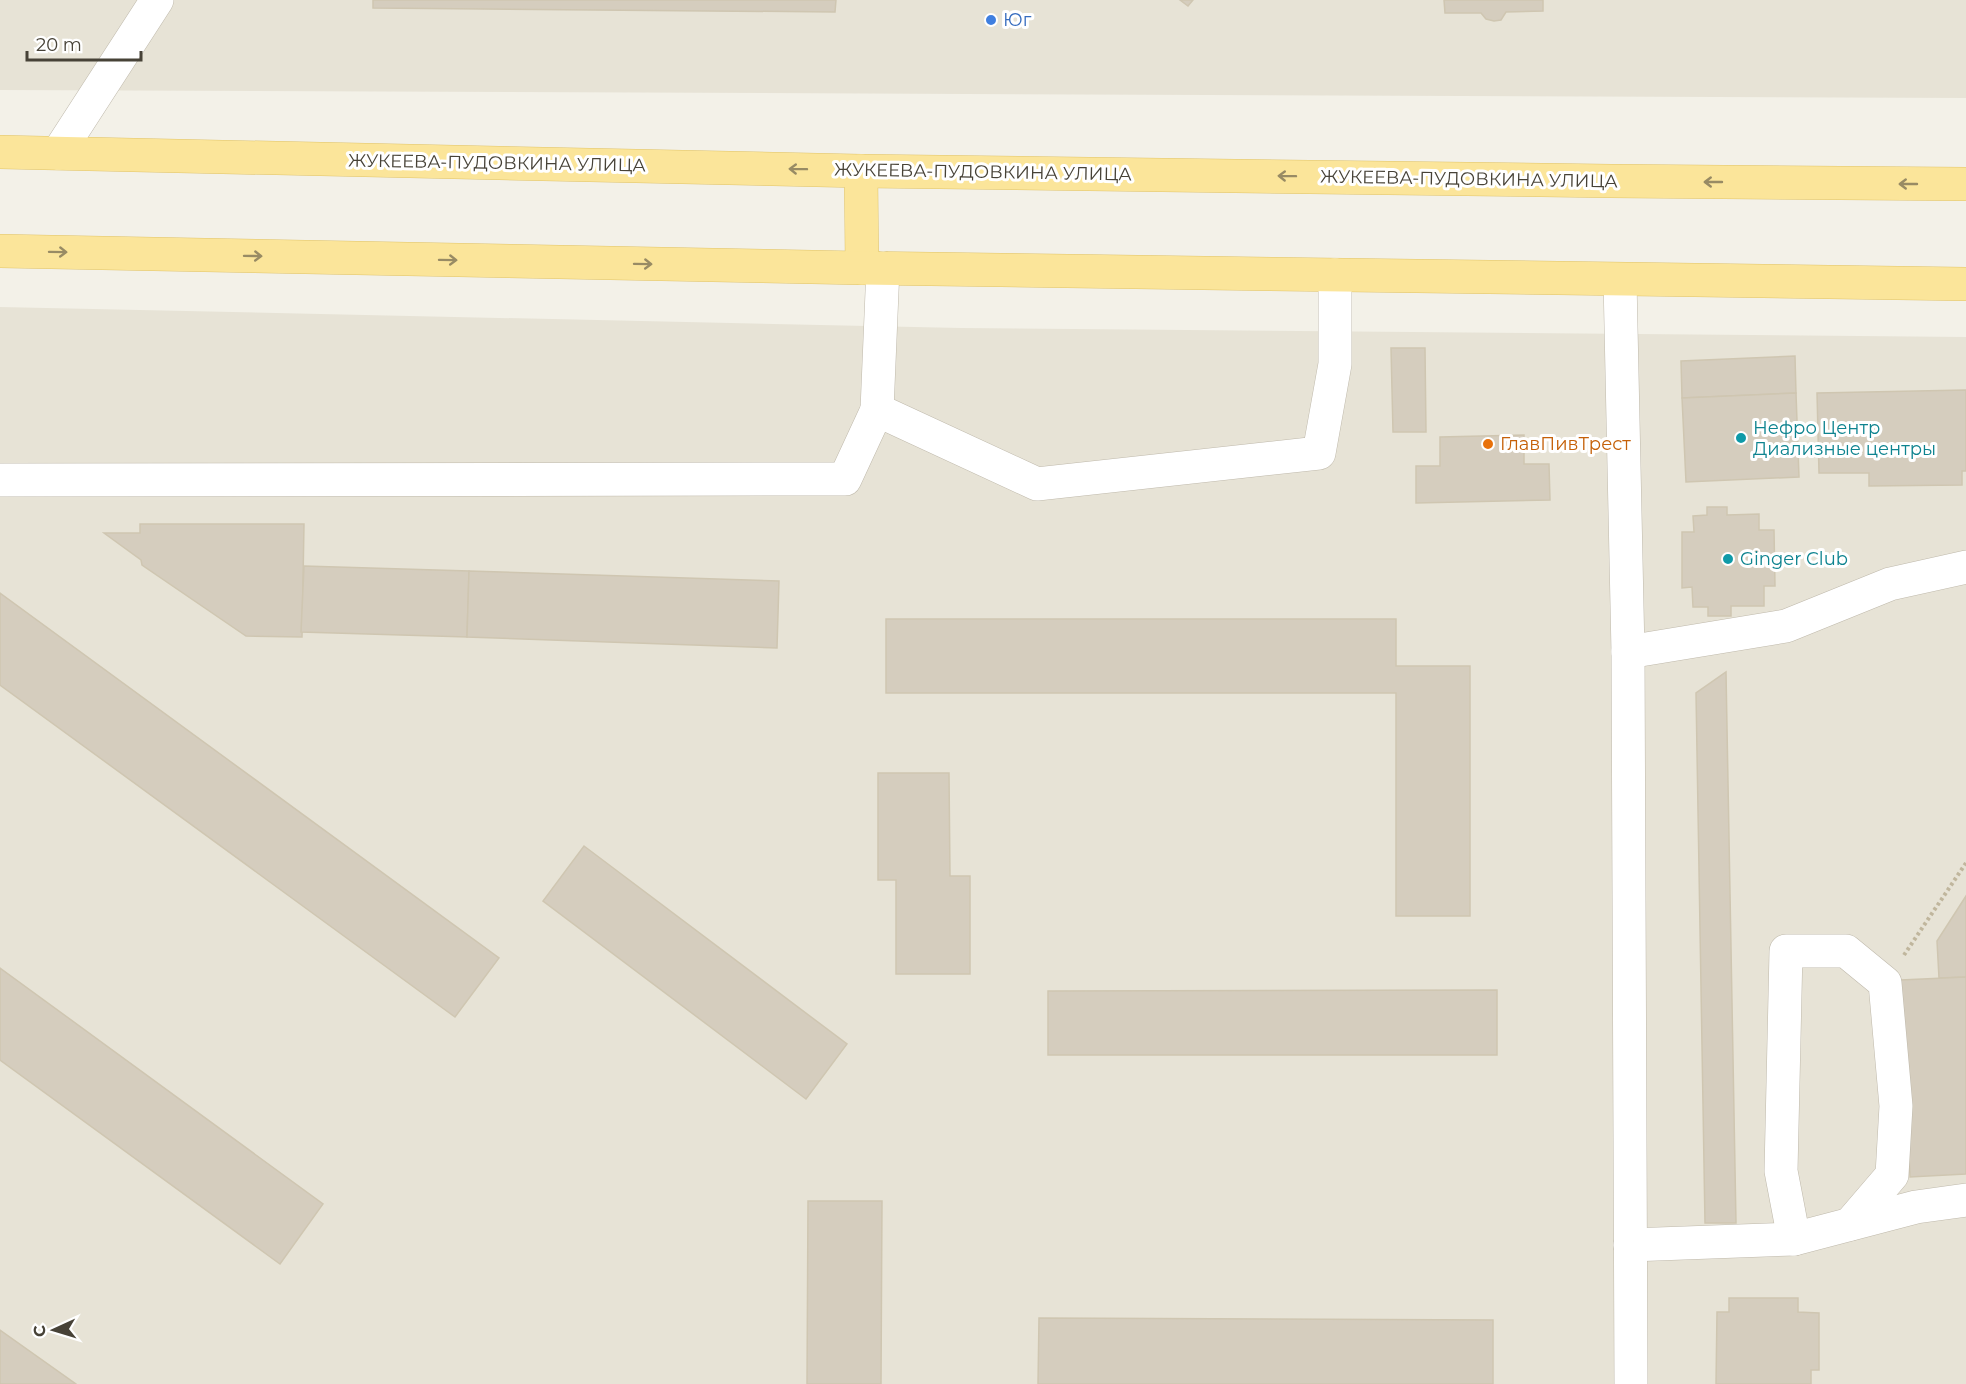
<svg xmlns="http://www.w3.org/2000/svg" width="1966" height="1384" font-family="Montserrat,sans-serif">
<rect width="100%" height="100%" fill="#f3f1e8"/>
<g fill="#e7e3d6">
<path d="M0,0H1966V98L0,90Z"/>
<path d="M0,307L961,328L1966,337V1384H0Z"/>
</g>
<g fill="#d5cdbe" stroke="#cfc6b1" stroke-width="1.5">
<path d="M373,0H836L835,12L373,8Z"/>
<path d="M1180,0H1193L1188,6Z"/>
<path d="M1444,0H1543V11L1506,12L1501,20L1494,21L1486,19L1481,13H1445Z"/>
<path d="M1391,348H1425L1426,432H1393Z"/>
<path d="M1795,356L1796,393L1682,398L1681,361Z"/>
<path d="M1966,390V471H1962V485L1869,486V473H1819L1817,393Z"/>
<path d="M1796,393L1799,477L1686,482L1682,398Z"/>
<path d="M1524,435V464H1549L1550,500L1416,503V466H1440V437Z"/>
<path d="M1707,507H1727V515L1759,514V530H1774L1775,586H1764V606H1731V616H1708V607H1693L1692,587L1682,588V532H1694L1693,516L1707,515Z"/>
<path d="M140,524H304L302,637L246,636L142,565L141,560L104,533H140Z"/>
<path d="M304,566L469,571L467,637L301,632Z"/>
<path d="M469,571L779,581L777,648L467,637Z"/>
<path d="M0,593L499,958L455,1017L0,685Z"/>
<path d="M886,619H1396V666H1470V916H1396V693H886Z"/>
<path d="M1726,672L1736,1223H1705L1696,693Z"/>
<path d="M878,773H949L950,876H970V974H896V880H878Z"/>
<path d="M584,846L847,1044L806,1099L543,901Z"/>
<path d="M1966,896V977L1939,978L1937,941Z"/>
<path d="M0,968L323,1204L280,1264L0,1060Z"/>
<path d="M1966,977V1174L1910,1177L1901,980Z"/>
<path d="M1497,990V1055H1048V991Z"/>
<path d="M808,1201H882L881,1384H807Z"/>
<path d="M1729,1298H1798V1312L1819,1313V1370H1811V1384H1716L1717,1312H1729Z"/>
<path d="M1039,1318L1493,1320V1384H1038Z"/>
<path d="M0,1330L76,1384H0Z"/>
</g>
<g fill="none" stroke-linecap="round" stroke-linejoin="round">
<defs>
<g id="minor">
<path d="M58,153L157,0"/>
<path d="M883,268L877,410L1037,484L1319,453L1335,364V275"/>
<path d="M1620,280L1628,652L1631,1384"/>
<path d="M0,480L845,479L877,410"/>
<path d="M1628,652L1786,626L1890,584L1966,567"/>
<path d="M1794,1239L1781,1171L1786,951H1846L1885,983L1896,1106L1892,1175L1850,1224"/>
<path d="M1630,1245L1794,1239L1916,1207L1966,1200"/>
</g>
<g id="major">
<path d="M0,152L861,171L1611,181L1966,184"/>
<path d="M861,171L862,268"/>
<path d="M0,251L862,268L1966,284"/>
</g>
</defs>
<use href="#minor" stroke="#bfb9ab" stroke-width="34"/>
<use href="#major" stroke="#e0c46a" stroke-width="34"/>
<path stroke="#c0b69d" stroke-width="4" stroke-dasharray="3 3" stroke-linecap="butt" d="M1904,955L1966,863"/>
<use href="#minor" stroke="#fff" stroke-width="33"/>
<use href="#major" stroke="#fbe59a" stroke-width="33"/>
</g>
<defs><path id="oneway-shaft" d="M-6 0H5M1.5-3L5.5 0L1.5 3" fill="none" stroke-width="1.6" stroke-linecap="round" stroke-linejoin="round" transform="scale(1.5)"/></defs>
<g stroke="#988b64">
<use href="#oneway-shaft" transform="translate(798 169) rotate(-179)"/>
<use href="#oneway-shaft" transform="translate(1287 176) rotate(-179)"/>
<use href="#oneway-shaft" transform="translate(1713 182) rotate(-180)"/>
<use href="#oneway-shaft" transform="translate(1908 184) rotate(-180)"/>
<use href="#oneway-shaft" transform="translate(58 252) rotate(1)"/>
<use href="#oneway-shaft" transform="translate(253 256) rotate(1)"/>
<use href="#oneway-shaft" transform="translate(448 260) rotate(1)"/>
<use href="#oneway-shaft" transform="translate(643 264) rotate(1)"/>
</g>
<circle fill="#3f7fe0" stroke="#fff" stroke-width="2" cx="991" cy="20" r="6"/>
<g fill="#0f9aa8" stroke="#fff" stroke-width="2">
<circle cx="1741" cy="438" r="6"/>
<circle cx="1728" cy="559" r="6"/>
</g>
<circle fill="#e8710a" stroke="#fff" stroke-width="2" cx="1488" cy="444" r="6"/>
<g text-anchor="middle" stroke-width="6" stroke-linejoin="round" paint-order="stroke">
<g font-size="18" fill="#366cbe" stroke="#fff" text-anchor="start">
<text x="1003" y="26">Юг</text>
</g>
<g font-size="18" fill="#474237" stroke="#fff">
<text transform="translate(497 163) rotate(1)" y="6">ЖУКЕЕВА-ПУДОВКИНА УЛИЦА</text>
<text transform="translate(983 172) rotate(1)" y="6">ЖУКЕЕВА-ПУДОВКИНА УЛИЦА</text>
<text transform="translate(1469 179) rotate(1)" y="6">ЖУКЕЕВА-ПУДОВКИНА УЛИЦА</text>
</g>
<g font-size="18" fill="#0d838f" stroke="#fff" text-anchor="start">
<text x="1753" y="434">Нефро Центр<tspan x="1753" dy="21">Диализные центры</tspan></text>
<text x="1740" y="565">Ginger Club</text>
</g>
<g font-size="18" fill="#c56008" stroke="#fff" text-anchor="start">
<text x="1500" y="450">ГлавПивТрест</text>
</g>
</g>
<g transform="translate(54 1330) rotate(266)" stroke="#ffffff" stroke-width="4.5" paint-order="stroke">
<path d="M0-4.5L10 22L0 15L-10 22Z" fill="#474237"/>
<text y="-9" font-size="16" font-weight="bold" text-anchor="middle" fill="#474237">С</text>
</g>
<path d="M27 51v9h114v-9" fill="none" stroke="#474237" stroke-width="3"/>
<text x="36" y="51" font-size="18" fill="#474237" stroke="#ffffff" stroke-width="4.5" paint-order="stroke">20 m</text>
</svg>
